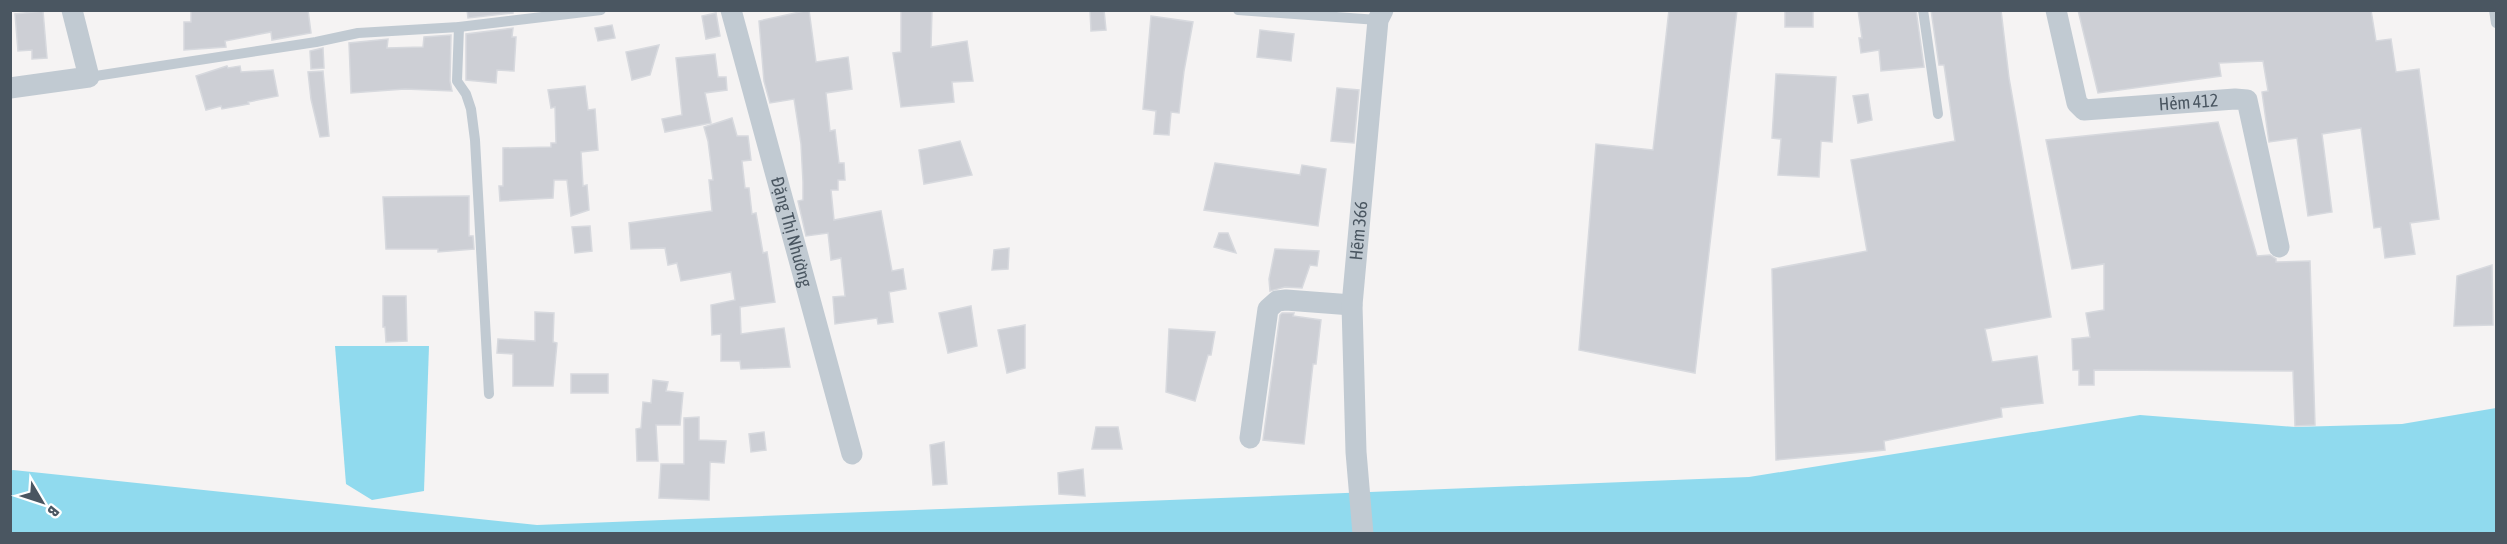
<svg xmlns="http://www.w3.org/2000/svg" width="2507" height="544" font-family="'Asap Condensed',sans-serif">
<rect width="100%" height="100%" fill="#f5f3f3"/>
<g fill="#90daee">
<path d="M335,346H429L424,491L372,500L346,484Z"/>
<path d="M2496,408V533L11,534L10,471L13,470L537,525L1749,477L2140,415L2295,427L2402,424Z"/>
</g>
<g fill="#cdcfd5" stroke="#d7d9de" stroke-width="1.5">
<path d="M191,10H308L311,33L272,40L271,32L225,41L226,47L184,50V22H191Z"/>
<path d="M467,10H513V13L468,18Z"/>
<path d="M809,10L816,62L848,57L850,72L852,89L826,93L830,131L835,130L839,163H844L845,180H838V190H831L834,220L881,211L892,271L903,269L906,289L889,292L893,322L878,324L877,318L835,324L833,297L845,296L841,258L831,260L828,233L806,236L798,201L803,200V182L801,144L794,99L770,103L764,81L759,21Z"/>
<path d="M901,10H932L931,47L967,41L973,81L952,82L954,102L901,107L893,53L901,52Z"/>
<path d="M1090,10H1104L1106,30L1091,31Z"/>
<path d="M1669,10H1737L1695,373L1579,350L1596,144L1653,150Z"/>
<rect x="1785" y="10" width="28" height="17"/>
<path d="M1858,10H1916L1924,67L1881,71L1879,50L1861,53L1859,38H1862Z"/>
<path d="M1931,10H2001L2009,78L2051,317L1985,329L1992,362L2037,356L2043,403L2001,408L2002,417L1884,441L1885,450L1776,460L1772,269L1867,251L1851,160L1955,141L1944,65H1939Z"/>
<path d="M2078,10H2371L2376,41L2391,39L2396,72L2419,69L2439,219L2410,223L2415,254L2385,258L2381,227L2374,228L2361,128L2322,134L2332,212L2308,216L2297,138L2269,142L2262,92L2268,91L2263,61L2219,63L2221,76L2098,93Z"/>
<path d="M43,11L47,58L32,59V50L18,51L15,14Z"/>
<path d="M716,13L720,36L706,39L702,16Z"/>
<path d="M1151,16L1193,22L1184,71L1179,113L1171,112L1169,135L1154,134L1156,111L1143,109Z"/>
<path d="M612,25L615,38L598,41L595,28Z"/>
<path d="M513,28L512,37H516L514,71L497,70L496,83L466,80V34Z"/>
<path d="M1260,30L1294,34L1291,61L1257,57Z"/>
<path d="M451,35L450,81L452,91L405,89L351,93L349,43L388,39L387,48L423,47L424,37Z"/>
<path d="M659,45L650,75L632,80L626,52Z"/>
<path d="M323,48L324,68L311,69L310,51Z"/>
<path d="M715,54L718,77H726L727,90L705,93L711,123L665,132L662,119L682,115L676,58Z"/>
<path d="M227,66L228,68L240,66L241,72L273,70L278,96L248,102L249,104L222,109L221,106L206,110L196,76Z"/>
<path d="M323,71L329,136L320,137L311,99L308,72Z"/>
<path d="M1776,74L1836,77L1832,142L1821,141L1819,177L1778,175L1781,139L1772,138Z"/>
<path d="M585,86L588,110L595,109L598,150L581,152L583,186L587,185L589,210L571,216L567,180H554L553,198L500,201L499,186H503V148L551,147V143H556L555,107L551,108L548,90Z"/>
<path d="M1337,88L1359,90L1354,143L1331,141Z"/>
<path d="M1868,94L1872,120L1858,123L1853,96Z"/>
<path d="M732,118L737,136H748L751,160L742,161L745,188H749L752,214L756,213L763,253L767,252L775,302L740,307L741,334L784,328L790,367L741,369L740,361H721V334L712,335L711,305L735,300L731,272L681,281L677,263L668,265L665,248L631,249L629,223L712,211L709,180H713L708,141L704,127Z"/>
<path d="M2218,122L2257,256L2270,255L2276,259V262L2310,261L2315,425L2295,426L2293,371L2094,370V385H2079V370H2073L2072,339L2090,337L2086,313L2104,310V264L2072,269L2046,140Z"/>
<path d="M960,141L972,175L924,184L919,150Z"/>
<path d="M1215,163L1300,175L1302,165L1326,169L1318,226L1204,210Z"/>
<path d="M469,196V236H473L474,249L438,252V249H386L383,197Z"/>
<path d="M590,226L592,251L575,253L572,227Z"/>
<path d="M1219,233H1228L1236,253L1214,247Z"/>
<path d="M1009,248L1008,269L992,270L994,250Z"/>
<path d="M1275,249L1319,251L1317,266L1310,265L1302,288L1285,287L1270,291L1269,279Z"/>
<path d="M2492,265L2493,325L2454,326L2457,276Z"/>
<path d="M383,296H406L407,341L386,342L385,327H383Z"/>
<path d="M971,306L977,346L948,353L939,313Z"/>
<path d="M535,312L554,313L553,342L557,343L553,386H513V354L497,353L498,339L535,341Z"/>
<path d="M1282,313H1294L1293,316L1321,320L1316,364H1313L1304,444L1263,440L1280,315Z"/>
<path d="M1025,325V368L1007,373L998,330Z"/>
<path d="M1169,329L1215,332L1211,355H1208L1195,401L1166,392Z"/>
<rect x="571" y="374" width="37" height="19"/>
<path d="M653,380L668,382L666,391L683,393L680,425H656L658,461H637L636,429L641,428L643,402L651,403Z"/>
<path d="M699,417V440L726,441L724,463L710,462L709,500L659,498L661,464H684V418Z"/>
<path d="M1096,427H1118L1122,449H1092Z"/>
<path d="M764,432L766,450L751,452L749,434Z"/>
<path d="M944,442L947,484L933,485L930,445Z"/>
<path d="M1083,469L1085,496L1059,494L1058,473Z"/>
</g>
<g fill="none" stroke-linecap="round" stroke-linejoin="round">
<g stroke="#c1cad2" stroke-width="10">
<path d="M1238,10L1378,20"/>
<path d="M1923,10L1938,114"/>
<path d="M2494,10L2496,23"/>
<path d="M459,27L457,81L466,94L471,109L475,140L489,394"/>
<path d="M89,77L316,42L358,33L459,27L601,10"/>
</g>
<g stroke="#c1cad2" stroke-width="21">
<path id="s1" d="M731,10L852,454"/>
<path id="s2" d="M2056,10L2077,103L2084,110L2235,99L2247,100L2279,247"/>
<path d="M10,88L89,77L72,10"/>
<path d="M1250,438L1268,309L1277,301L1286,300L1352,305"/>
<path id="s3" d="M1363,534L1356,452L1352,305L1378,20L1383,10"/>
</g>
</g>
<g text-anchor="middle" stroke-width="6" stroke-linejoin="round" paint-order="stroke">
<g font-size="18" fill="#4a5661" stroke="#fff">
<text dy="6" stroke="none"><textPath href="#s2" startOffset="210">Hẻm 412</textPath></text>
<text dy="6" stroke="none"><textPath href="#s3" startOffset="304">Hẽm 366</textPath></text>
<text dy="6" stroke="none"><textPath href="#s1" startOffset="230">Đặng Thị Nhường</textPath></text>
</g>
</g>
<rect width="2507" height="544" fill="none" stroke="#4a5661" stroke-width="24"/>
<g transform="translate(42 502) rotate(129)" stroke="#ffffff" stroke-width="4.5" paint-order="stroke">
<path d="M0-4.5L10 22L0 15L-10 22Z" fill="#4a5661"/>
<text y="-9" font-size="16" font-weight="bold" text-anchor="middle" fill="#4a5661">B</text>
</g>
</svg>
